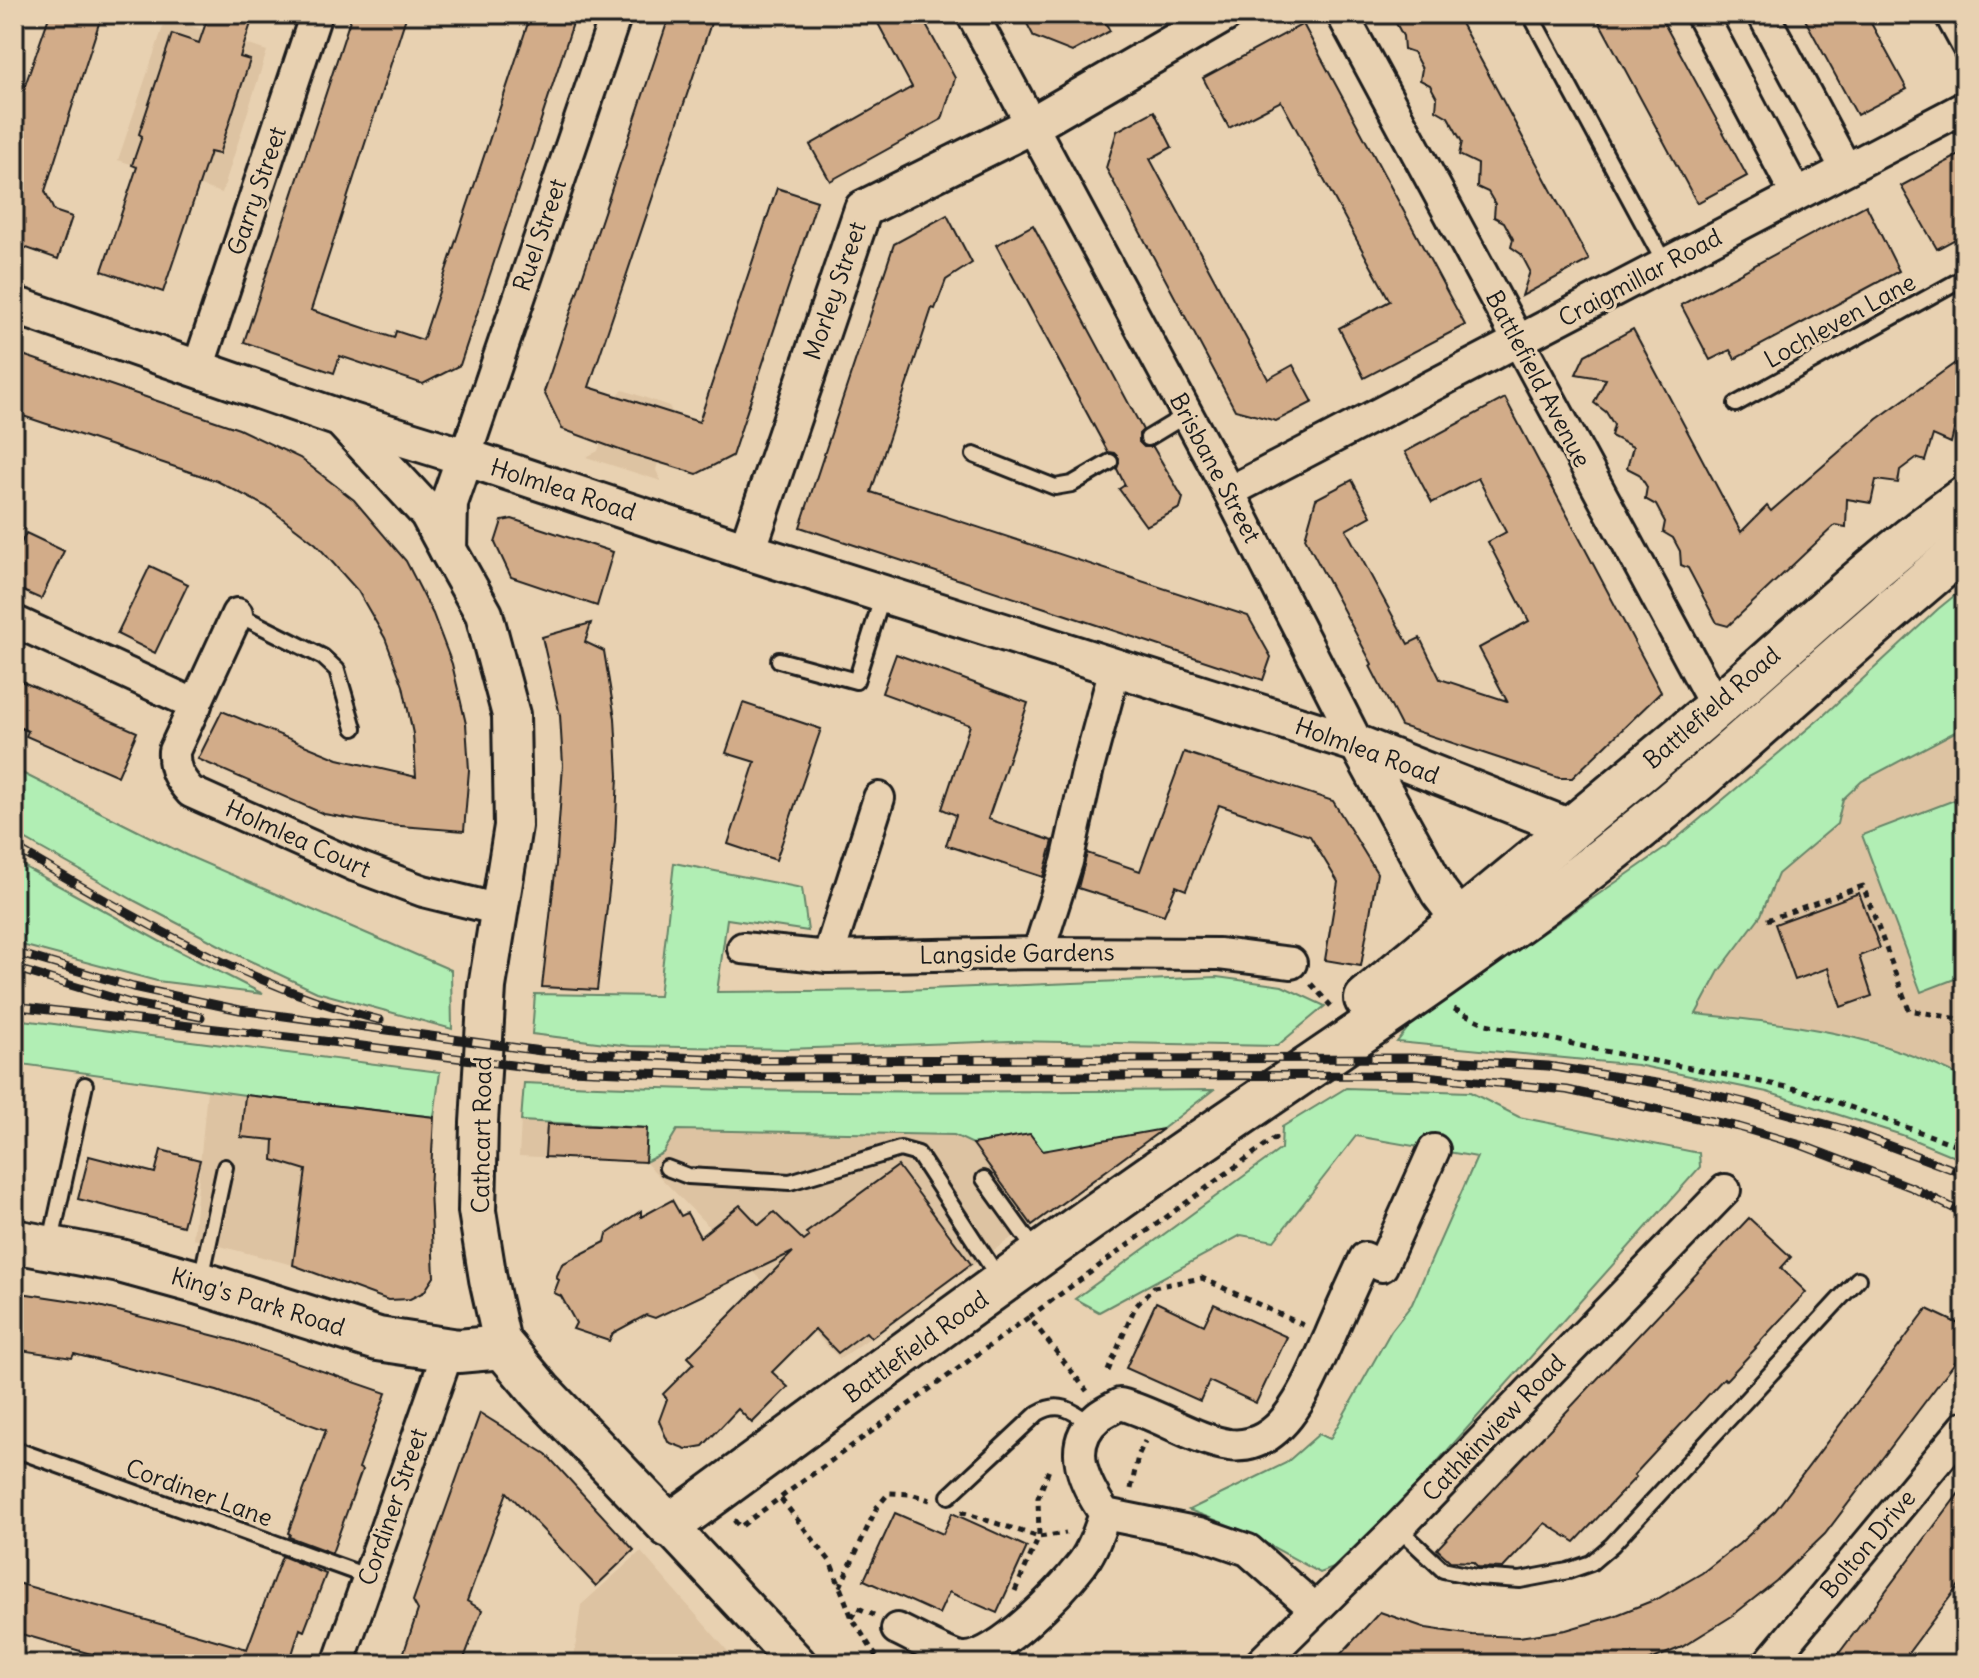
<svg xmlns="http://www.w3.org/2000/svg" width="1979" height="1678" font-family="Delius,sans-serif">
<rect width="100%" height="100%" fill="#e8d1b1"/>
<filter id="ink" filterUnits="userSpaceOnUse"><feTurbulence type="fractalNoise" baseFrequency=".0125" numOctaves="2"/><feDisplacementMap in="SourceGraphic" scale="16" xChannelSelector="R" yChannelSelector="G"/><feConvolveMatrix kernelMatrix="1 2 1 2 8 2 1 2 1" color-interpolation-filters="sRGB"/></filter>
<g filter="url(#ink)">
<g fill="#ddc3a2">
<path d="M166,18L267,51L222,193L118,160Z"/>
<path d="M623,390L669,406L673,414L656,470L661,481L586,457L598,451L616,396Z"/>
<path d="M1965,587V1079L1926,1060L1883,1044L1778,1022L1702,1015L1412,1023L1664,849L1823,716L1938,609Z"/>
<path d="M207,1090L434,1117L430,1189L434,1277L424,1292L410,1299L388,1300L293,1265L193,1239Z"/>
<path d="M521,1121L647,1128L645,1161L663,1153L677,1130L954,1135L973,1144L1030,1134L1082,1188L840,1359L645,1162L519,1156Z"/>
<path d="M640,1552H641L739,1664H573L581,1605Z"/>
</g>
<g fill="#b1eeb4" stroke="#668568" stroke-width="2">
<path d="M1965,587V725L1955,732L1862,781L1843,799L1837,824L1778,874L1761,915L1719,971L1696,1014C1795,1024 1875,1033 1965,1079V1161L1902,1135L1767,1092L1637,1065L1397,1042L1412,1023L1664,849L1823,716L1938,609Z"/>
<path d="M14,769L186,855L451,970L452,1029L317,992L244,958L135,901L14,833Z"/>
<path d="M1965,796V975L1921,992L1862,835Z"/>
<path d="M14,861L159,941L263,994L157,981L14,943Z"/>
<path d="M674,863L802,888L808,931L727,919L717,992L903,990L1217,977L1282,986L1325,1006L1277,1046L1010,1041L786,1049L630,1046L532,1034L535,994L659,996Z"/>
<path d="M14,1019L440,1072L434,1117L245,1095L14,1063Z"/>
<path d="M524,1083C754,1094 983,1092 1213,1090L1151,1138L1043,1151L1030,1134L973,1144L954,1135L677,1130L663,1153L645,1162L647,1128L521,1121Z"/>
<path d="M1346,1088L1470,1092L1519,1117L1699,1153L1700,1167L1347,1563L1320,1573L1244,1531L1189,1510L1286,1463L1319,1434L1330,1439L1391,1331L1412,1304L1477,1157L1356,1136L1274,1241L1241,1235L1099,1312L1075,1299L1281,1149L1282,1127Z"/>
</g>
<g fill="#d2ac89" stroke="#1c1c1c" stroke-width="2">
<path d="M50,14H102L45,191L54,211L72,217L58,259L18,245L14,237V117Z"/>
<path d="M209,14H254L240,57L250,60L219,154L210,152L163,292L102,271L137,167L132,165L142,136L139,134L172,34L199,43Z"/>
<path d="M352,14H407L311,310L394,338L396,331L423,340L531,14H576L460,365L423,384L340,356L334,373L244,342Z"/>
<path d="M670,14H714L589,387L699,422L777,188L817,201L732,456L697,474L625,452L562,429L544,392Z"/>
<path d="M873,14H920L955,78L942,119L830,181L810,145L912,87Z"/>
<path d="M1022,14H1101L1110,31L1072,52L1034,37Z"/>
<path d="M1391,14H1456L1589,260L1522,296L1530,271L1521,254L1511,247L1513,239L1504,222L1494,217L1495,204L1488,192L1477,187L1478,164L1459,155L1462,142L1448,117L1436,110L1437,98L1430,85L1420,80L1422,69L1413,52L1404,49L1403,36Z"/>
<path d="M1595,14H1659L1747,176L1697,203Z"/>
<path d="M1802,14H1866L1907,89L1857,115Z"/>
<path d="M1303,24L1465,325L1364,378L1339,328L1390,301L1281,101L1229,128L1203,78Z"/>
<path d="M1154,111L1172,147L1150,159L1268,379L1293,365L1313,402L1276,421L1235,410L1106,168L1117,131Z"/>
<path d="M1965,152V234L1937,249L1901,186Z"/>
<path d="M1866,205L1899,271L1735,359L1730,350L1710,360L1681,305Z"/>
<path d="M947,215L972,263L946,280L935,309L932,308L871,492L1248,616L1271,657L1263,680L800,527L894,244Z"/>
<path d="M1033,225L1143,430L1139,434V442L1144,447H1153L1183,498L1180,508L1146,526L1119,489L1125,485L1117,469L1119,458L1114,453L1108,452L996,245Z"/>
<path d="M1633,329L1741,532L1767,506L1771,511L1877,419L1965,356V423L1954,430L1951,443L1933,435L1925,461L1916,458L1900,470L1898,483L1876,480L1871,503L1847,499L1846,527L1835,525L1728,626L1717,623L1688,568L1681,565L1680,551L1673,538L1663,532L1665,522L1656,505L1645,499L1647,487L1639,474L1627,468L1633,447L1611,436L1614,425L1606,412L1594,403L1606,379L1576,374L1585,355Z"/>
<path d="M14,352L239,429L300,458L354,500L406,561L433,614L452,664L466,724L469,770L464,831L388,825L324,814L198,759L222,711L338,759L416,777L413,734L403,686L385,638L358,591L316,544L269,508L217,481L14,413Z"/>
<path d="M1505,398L1661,692L1572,778H1559L1401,726L1370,666L1372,664L1305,538L1316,499L1352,480L1371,516L1346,530L1408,644L1420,638L1440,679L1507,701L1479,648L1529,621L1488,542L1506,532L1478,478L1432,503L1405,452Z"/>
<path d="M512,519L613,552L597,606L511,577L495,543L502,521Z"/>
<path d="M26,533L64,551L41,599L14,587V557Z"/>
<path d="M150,566L188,584L155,653L117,634Z"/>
<path d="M591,623L585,642L604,651L615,718L618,776L615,841L597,990L542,987L556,864L563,765L560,715L542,637Z"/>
<path d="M896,654L1028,703L988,819L1053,841L1043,877L946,845L956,815L942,809L970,725L882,693Z"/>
<path d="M14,678L137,732L118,776L26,736L28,731L14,725Z"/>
<path d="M743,703L821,729L776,860L728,844L755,762L726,753Z"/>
<path d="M1184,752L1333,801L1377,873L1361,966L1325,960L1338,882L1310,836L1219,805L1186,890L1176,886L1164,915L1078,888L1087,853L1140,871Z"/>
<path d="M1859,893L1880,948L1859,956L1872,996L1841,1007L1828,968L1795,980L1775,924Z"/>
<path d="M245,1095L434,1117L430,1189L434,1277L424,1292L410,1299L388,1300L293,1265L306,1170L273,1160L274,1140L241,1137Z"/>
<path d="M547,1124L647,1128L645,1162L545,1157Z"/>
<path d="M1163,1129L1032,1225L973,1144L1030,1134L1043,1151Z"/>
<path d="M161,1150L200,1160L183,1226L78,1199L89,1156L155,1173Z"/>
<path d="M898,1166L971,1264L871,1338L866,1332L838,1353L815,1329L772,1372L788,1387L752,1423L738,1409L703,1446L686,1449L668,1442L659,1421L667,1399L663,1394L694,1363L688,1357L793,1252L655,1318L646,1315L613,1333L609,1341L573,1329L576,1323L561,1296L554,1293L559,1280L556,1278L562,1264L605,1242L607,1234L641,1211V1217L672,1200L681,1216L687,1213L700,1237L740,1205L759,1225L774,1212L804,1241L809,1237L806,1233Z"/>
<path d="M1749,1218L1791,1257L1781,1268L1806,1292L1755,1347L1756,1348L1726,1380L1724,1378L1634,1475L1636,1477L1603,1512L1575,1542L1545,1523L1503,1568L1478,1567L1473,1562L1450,1561L1437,1549Z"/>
<path d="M14,1292L87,1303L235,1341L386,1393L359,1468L362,1470L332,1553L289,1537L290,1534L288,1533L326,1430L217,1391L170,1379L74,1354L72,1358L14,1349Z"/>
<path d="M1156,1302L1204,1325L1214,1304L1287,1337L1256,1403L1209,1381L1200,1401L1126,1368Z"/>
<path d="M1927,1309L1965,1327V1349L1825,1534L1776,1581L1732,1616L1682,1647L1641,1664H1360L1338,1657L1380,1612L1426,1628L1472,1635L1519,1637L1566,1630L1614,1616L1659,1598L1702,1573L1739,1544L1775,1511Z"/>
<path d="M480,1413L546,1454L634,1550L596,1586L507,1492L467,1601L482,1610L462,1664H400L418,1610L413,1601Z"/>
<path d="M1965,1485V1577L1900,1664H1831Z"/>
<path d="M895,1513L943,1534L952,1513L1027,1547L997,1613L949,1592L939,1614L864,1580Z"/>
<path d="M282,1556L326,1574L304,1631L300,1629L289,1664H126L14,1632V1582L247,1649Z"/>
</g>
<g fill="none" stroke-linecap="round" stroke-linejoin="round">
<defs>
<g id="service">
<path d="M1530,14L1665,264"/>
<path d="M1941,14L1965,58"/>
<path d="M1736,404L1965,277"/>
<path d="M1148,438L1186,415"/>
<path d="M974,455L1055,487L1072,484L1110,462"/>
<path d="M237,614L323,657L337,670L354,728"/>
<path d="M779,660L856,681L883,595"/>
<path d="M667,1168L688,1176L790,1182L900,1149L918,1154L1000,1280"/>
<path d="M984,1179L1038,1254"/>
<path d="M50,1246L85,1085"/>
<path d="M201,1279L225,1167"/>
<path d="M14,1449L369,1577"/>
<path d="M949,1496L1038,1413C1060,1400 1073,1411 1092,1425"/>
<path d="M1398,1528L1443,1570L1477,1577L1520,1580L1568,1571L1591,1563L1612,1545L1858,1279"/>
</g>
<g id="minor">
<path d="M972,14L1229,492L1358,744"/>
<path d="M1342,14L1716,707"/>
<path d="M1701,14L1796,194"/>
<path d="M1763,14L1846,169"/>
<path d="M198,368L316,14"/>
<path d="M465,457L616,14"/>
<path d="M1229,492C1476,365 1720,235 1965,107"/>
<path d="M237,614L174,751C173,769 179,779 191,792L356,866L423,891L500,910"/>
<path d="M14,621L196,705"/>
<path d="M743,948L828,957L1038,953L1219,954L1291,963"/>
<path d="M1038,953L1067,862L1088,768L1115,668"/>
<path d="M828,957L879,798"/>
<path d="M1105,1514L1199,1533L1248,1550L1315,1609"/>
<path d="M897,1629C911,1635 951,1658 964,1658C997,1659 1062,1590 1082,1564C1093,1549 1099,1531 1105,1514C1085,1485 1064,1445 1098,1417C1104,1412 1113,1408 1120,1404C1156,1413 1195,1440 1229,1445C1286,1452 1311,1377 1330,1336C1341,1310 1353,1284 1365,1258L1382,1266L1434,1150"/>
<path d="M338,1664L449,1349"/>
<path d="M1260,1664L1398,1528L1725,1190"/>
<path d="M1768,1664L1965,1427"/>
</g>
<g id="tertiary">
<path d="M14,305L342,419L465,457L747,551L1358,744L1558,823L1566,831"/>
<path d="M344,422L428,513L448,550"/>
<path d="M465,457L449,503L448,550L484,614L511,715L513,826L487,987L479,1123L477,1211L488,1279L503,1347"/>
<path d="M747,551L863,209L1032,125L1224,14"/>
<path d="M1358,744L1439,892L1461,921"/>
<path d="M669,1526L798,1664"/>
</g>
<g id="secondary">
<path d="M1366,999C1482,902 1600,806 1715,708C1798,637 1875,561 1965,498"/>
<path d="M14,1241L120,1261L200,1283L378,1339L458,1351L503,1347L540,1391L669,1526C834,1406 997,1283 1165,1166C1308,1067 1455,972 1593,866C1722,766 1839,651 1965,548"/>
</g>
</defs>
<use href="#service" stroke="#1c1c1c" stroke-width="20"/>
<use href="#minor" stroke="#1c1c1c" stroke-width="36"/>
<use href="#tertiary" stroke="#1c1c1c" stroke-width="42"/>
<use href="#secondary" stroke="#1c1c1c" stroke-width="48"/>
<g stroke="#1c1c1c" stroke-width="5" stroke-dasharray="6 6" stroke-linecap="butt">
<path d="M1962,775C1957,758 1952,752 1965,737"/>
<path d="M1767,920L1863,886L1909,1010L1965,1020"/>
<path d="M1311,984L1331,1006"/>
<path d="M1454,1009L1486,1024L1599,1050L1802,1090L1965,1148"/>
<path d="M1029,1317L1275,1138L1273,1135"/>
<path d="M1108,1371L1135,1307L1154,1287L1202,1278L1305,1326"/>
<path d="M1131,1489L1138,1456L1145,1441"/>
<path d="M781,1499L830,1561L852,1618L881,1664"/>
<path d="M961,1512L1039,1537L1038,1498L1050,1467"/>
<path d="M734,1520L740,1527L1029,1317L1087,1391"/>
<path d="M840,1587L877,1507L889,1493L911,1494L930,1500"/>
<path d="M1015,1591L1039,1537L1066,1533"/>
<path d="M852,1618L858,1608L874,1615"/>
</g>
<use href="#service" stroke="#e8d1b1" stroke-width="14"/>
<use href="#minor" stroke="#e8d1b1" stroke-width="30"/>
<use href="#tertiary" stroke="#e8d1b1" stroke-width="36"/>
<use href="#secondary" stroke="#e8d1b1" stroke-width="42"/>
<defs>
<g id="rail">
<path d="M14,847C129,915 250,987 380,1020"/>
<path d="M14,952L133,987L240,1010L541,1051L746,1060L1413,1058L1548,1066L1682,1087L1752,1104L1844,1129L1965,1174"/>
<path d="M14,968L130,1003L201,1017"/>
<path d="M14,1006L323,1041L543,1069L747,1077L1415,1075L1567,1090L1739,1127L1801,1145L1911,1187L1965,1214"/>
</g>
</defs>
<use href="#rail" stroke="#1c1c1c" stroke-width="9"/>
<use href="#rail" stroke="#e8d1b1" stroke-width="6" stroke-dasharray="18" stroke-linecap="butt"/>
</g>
</g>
<g text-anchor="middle" stroke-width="6" stroke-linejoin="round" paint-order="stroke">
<g font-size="24" fill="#1c1c1c" stroke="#e8d1b1">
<text transform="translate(257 191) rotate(-71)" y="8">Garry Street</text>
<text transform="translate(540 235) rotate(-71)" y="8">Ruel Street</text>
<text transform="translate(1640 278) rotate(-28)" y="8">Craigmillar Road</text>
<text transform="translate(835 291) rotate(-71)" y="8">Morley Street</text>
<text transform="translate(1840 321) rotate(-29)" y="8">Lochleven Lane</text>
<text transform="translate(1538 379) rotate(62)" y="8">Battlefield Avenue</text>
<text transform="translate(1215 468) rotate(62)" y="8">Brisbane Street</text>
<text transform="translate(563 490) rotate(18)" y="8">Holmlea Road</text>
<text transform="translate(1712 708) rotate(-41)" y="8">Battlefield Road</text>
<text transform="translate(1367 751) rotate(20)" y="8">Holmlea Road</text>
<text transform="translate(298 839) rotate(24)" y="8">Holmlea Court</text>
<text transform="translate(1017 954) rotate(-1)" y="8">Langside Gardens</text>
<text transform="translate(482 1135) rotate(-89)" y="8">Cathcart Road</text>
<text transform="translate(258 1302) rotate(17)" y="8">King's Park Road</text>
<text transform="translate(916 1347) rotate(-36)" y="8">Battlefield Road</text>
<text transform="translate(1494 1428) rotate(-46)" y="8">Cathkinview Road</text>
<text transform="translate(199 1493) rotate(20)" y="8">Cordiner Lane</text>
<text transform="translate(393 1507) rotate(-71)" y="8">Cordiner Street</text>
<text transform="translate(1868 1544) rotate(-50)" y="8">Bolton Drive</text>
</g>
</g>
<rect width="1979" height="1678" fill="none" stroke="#e8d1b1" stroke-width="48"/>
<rect x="24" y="24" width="1931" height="1630" fill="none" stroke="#1c1c1c" stroke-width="3" filter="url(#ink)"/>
</svg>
